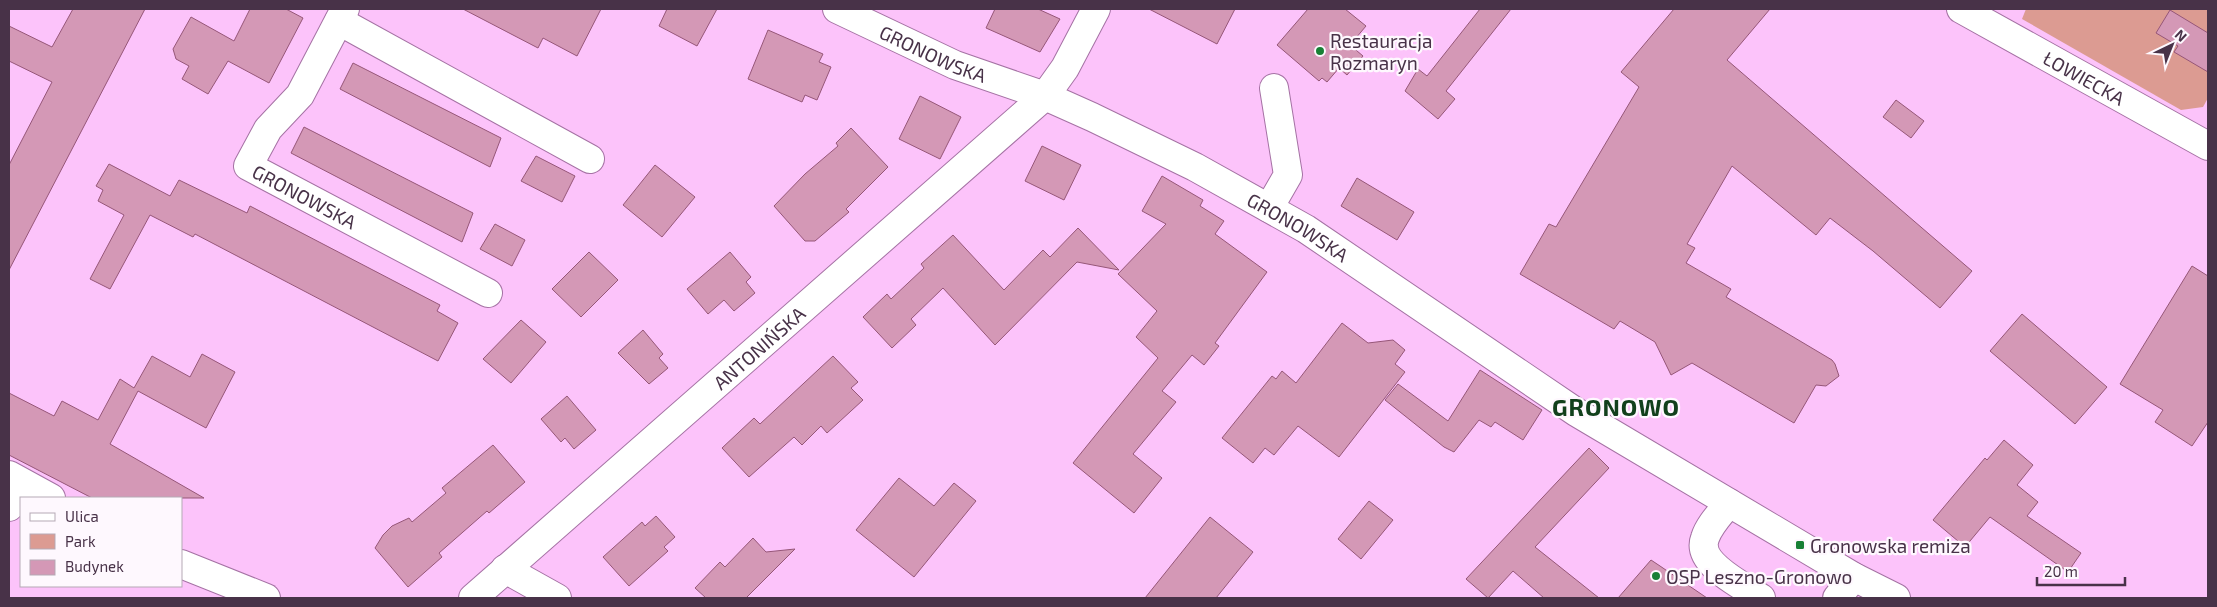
<svg xmlns="http://www.w3.org/2000/svg" width="2217" height="607" font-family="'Exo 2',sans-serif">
  <style>
    .green { fill: #dc9b92 }
    .building { fill: #d498b6; stroke: #965678 }
    .lines { fill: none; stroke-linecap: round; stroke-linejoin: round }
    .minor-casing { stroke: #a572a4; stroke-width: 30 }
    .minor { stroke: #fff; stroke-width: 28 }
    .poi-dot { fill: #188035; stroke: #fef8fe; stroke-width: 2 }
    .labels { text-anchor: middle; dominant-baseline: central; stroke-width: 4.5; stroke-linejoin: round; paint-order: stroke }
    .poi-label { font-size: 19px; fill: #483248; stroke: #fef8fe; text-anchor: start }
    .street-label { font-size: 19px; fill: #483248; stroke: #fef8fe }
    .district-label { font-size: 24px; font-weight: bold; letter-spacing: 1px; fill: #12401c; stroke: #fef8fe }
  </style>
  <rect width="100%" height="100%" fill="#fcc3fa"/>
  <!-- green -->
  <path class="green" d="M2026 9H2208V98L2203 107 2181 110 2022 19Z"/>
  <!-- building -->
  <g class="building">
    <path d="M73 9H145L9 270V165L52 82 9 61V26L52 47Z"/>
    <path d="M250 9H286L303 18 269 83 228 61 208 94 182 79 189 66 176 59 173 49 191 17 234 41Z"/>
    <path d="M463 9H601L577 56 543 38 538 48Z"/>
    <path d="M667 9H717L697 46 659 26Z"/>
    <path d="M995 9H1038L1060 19 1040 52 986 28Z"/>
    <path d="M1149 9H1235L1217 44Z"/>
    <path d="M1308 9H1345L1366 26 1350 45 1363 56 1347 75 1339 68 1327 82 1322 78 1319 81 1277 45Z"/>
    <path d="M1480 9H1511L1446 91 1455 99 1438 119 1405 91 1418 69 1427 76Z"/>
    <path d="M1674 9H1770L1727 60 1972 271 1940 308 1873 251 1830 218 1816 235 1732 166 1687 244 1695 248 1686 263 1731 289 1726 297 1832 360 1835 364 1839 376 1826 386 1816 385 1794 423 1692 363 1671 375 1655 342 1620 321 1614 329 1520 274 1549 224 1556 227 1639 87 1621 72Z"/>
    <path d="M2170 10 2208 33V72L2174 52 2178 46 2156 33Z"/>
    <path d="M768 30 823 54 819 62 831 67 817 100 805 95 802 102 748 79Z"/>
    <path d="M353 63 501 138 490 167 340 89Z"/>
    <path d="M920 96 961 117 940 159 899 139Z"/>
    <path d="M1896 100 1924 121 1911 138 1883 117Z"/>
    <path d="M304 127 473 213 462 242 291 153Z"/>
    <path d="M851 128 888 167 846 209 849 212 815 241H805L774 206 805 174 838 146 836 143Z"/>
    <path d="M1042 146 1081 165 1064 200 1025 181Z"/>
    <path d="M536 156 575 176 562 202 521 181Z"/>
    <path d="M109 164 170 196 179 180 247 213 250 206 440 305 437 311 458 323 438 361 195 234 193 237 150 215 110 289 90 279 124 215 98 201 103 190 96 186Z"/>
    <path d="M655 165 695 197 662 237 623 205Z"/>
    <path d="M1162 176 1203 200 1200 206 1224 221 1215 234 1267 272 1215 343 1219 346 1204 365 1192 355 1162 391 1176 402 1133 454 1162 478 1134 513 1073 463 1158 358 1136 337 1157 311 1118 274 1166 224 1142 211Z"/>
    <path d="M1357 178 1414 212 1397 240 1341 206Z"/>
    <path d="M495 224 525 240 512 266 480 249Z"/>
    <path d="M1078 228 1119 270 1077 262 995 345 943 288 911 319 916 325 892 348 863 317 887 294 891 299 924 268 921 264 953 235 1004 290 1043 250 1050 257Z"/>
    <path d="M589 252 618 280 581 317 552 289Z"/>
    <path d="M730 252 751 277 746 282 755 293 734 311 724 300 708 314 687 289Z"/>
    <path d="M2192 266 2208 276V422L2192 446 2155 422 2163 410 2120 384Z"/>
    <path d="M2022 314 2107 387 2075 424 1990 351Z"/>
    <path d="M521 320 546 342 511 383 483 359Z"/>
    <path d="M1342 323 1368 343 1393 340 1405 350 1395 364 1405 372 1339 457 1298 426 1274 455 1265 448 1253 463 1222 438 1272 376 1276 379 1282 371 1296 383Z"/>
    <path d="M643 330 663 354 659 358 668 368 649 384 618 353Z"/>
    <path d="M202 354 235 372 206 428 138 391 110 444 204 498H92L9 455V393L54 416 62 401 98 420 120 379 134 388 152 356 190 377Z"/>
    <path d="M833 356 858 382 851 388 863 400 827 433 821 426 802 445 794 437 749 477 722 448 754 418 760 424Z"/>
    <path d="M1480 370 1542 410 1523 440 1495 422 1491 427 1479 420 1454 452 1444 447 1385 400 1398 384 1448 421Z"/>
    <path d="M567 396 596 430 574 449 565 438 561 442 541 419Z"/>
    <path d="M2004 440 2033 465 2017 485 2038 502 2027 516 2081 553 2068 572 1990 517 1965 547 1933 520 1985 458 1987 460Z"/>
    <path d="M493 445 525 482 489 513 487 511 439 553 442 557 408 587 375 548 383 535 392 526 409 518 412 522 446 493 442 488Z"/>
    <path d="M1589 448 1609 468 1535 547 1599 598H1544L1513 571 1488 598 1466 579Z"/>
    <path d="M899 478 934 506 954 483 976 501 914 577 856 530Z"/>
    <path d="M1369 501 1393 520 1361 559 1338 539Z"/>
    <path d="M656 516 675 537 664 547 668 551 629 586 603 557 642 522 645 526Z"/>
    <path d="M1210 517 1253 552 1216 598H1145Z"/>
    <path d="M753 538 766 552 795 549 746 598H706L695 588 720 562 725 567Z"/>
    <path d="M1651 560 1660 566 1707 598H1618Z"/>
  </g>
  <g class="lines">
    <!-- minor casing -->
    <g class="minor-casing">
      <g id="minor">
        <path id="s1" d="M345 9 300 95 268 129 248 166 488 293"/>
        <path id="s2" d="M837 9 955 65 1045 96 1092 117 1195 167 1306 229 1576 412 1854 577 1896 598"/>
        <path id="s3" d="M1961 9 2208 146"/>
        <path d="M339 21 590 159"/>
        <path d="M1269 208 1288 175 1274 88"/>
        <path d="M9 475 51 498"/>
        <path d="M1729 503C1721 513 1709 525 1705 538 1695 564 1744 586 1761 598"/>
        <path d="M9 507 29 487"/>
        <path d="M181 564 266 598"/>
        <path d="M505 569 557 598"/>
        <path id="s4" d="M473 598 1045 96 1065 68 1096 9"/>
        <path d="M1837 598 1854 577"/>
      </g>
    </g>
    <!-- minor -->
    <use href="#minor" class="minor"/>
  </g>
  <!-- markers -->
  <g class="poi-dot">
    <circle cx="1320" cy="51" r="5"/>
    <rect x="1795" y="540" width="10" height="10" rx="2.5"/>
    <circle cx="1656" cy="576" r="5"/>
  </g>
  <g class="labels">
    <!-- poi labels -->
    <g class="poi-label">
      <text x="1330" y="40">Restauracja<tspan x="1330" dy="22">Rozmaryn</tspan></text>
      <text x="1810" y="545">Gronowska remiza</text>
      <text x="1666" y="576">OSP Leszno-Gronowo</text>
    </g>
    <!-- street labels -->
    <g class="street-label">
      <text stroke="none"><textPath href="#s2" startOffset="106">GRONOWSKA</textPath></text>
      <text stroke="none"><textPath href="#s3" startOffset="141">ŁOWIECKA</textPath></text>
      <text stroke="none"><textPath href="#s1" startOffset="250">GRONOWSKA</textPath></text>
      <text stroke="none"><textPath href="#s2" startOffset="511">GRONOWSKA</textPath></text>
      <text stroke="none"><textPath href="#s4" startOffset="380">ANTONIŃSKA</textPath></text>
    </g>
    <!-- district labels -->
    <g class="district-label">
      <text x="1616" y="406">GRONOWO</text>
    </g>
  </g>
  <!-- border -->
  <rect width="2217" height="607" fill="none" stroke="#483248" stroke-width="20"/>
  <!-- legend -->
  <rect x="20" y="497" width="162" height="90" fill="#fef8fe" stroke="#b5a9b5"/>
  <rect x="30" y="513" width="25" height="8" fill="#ffffff" stroke="#b5a9b5"/>
  <text x="65" y="522" font-size="15" fill="#483248">Ulica</text>
  <rect x="30" y="534" width="25" height="15" fill="#dc9b92" stroke="#b5a9b5"/>
  <text x="65" y="547" font-size="15" fill="#483248">Park</text>
  <rect x="30" y="560" width="25" height="15" fill="#d498b6" stroke="#b5a9b5"/>
  <text x="65" y="572" font-size="15" fill="#483248">Budynek</text>
  <!-- north arrow -->
  <g transform="translate(2172 45) rotate(43)" stroke="#fef8fe" stroke-width="4" paint-order="stroke">
  <path d="M0-4L9 19L0 12L-9 19Z" fill="#483248"/>
  <text y="-8" font-size="14" font-weight="bold" text-anchor="middle" fill="#483248">N</text>
  </g>
  <!-- scale -->
  <path d="M2037 577v8h88v-8" fill="none" stroke="#483248" stroke-width="2.5"/>
  <text x="2044" y="577" font-size="15" fill="#483248" stroke="#fef8fe" stroke-width="4" paint-order="stroke">20 m</text>
</svg>
